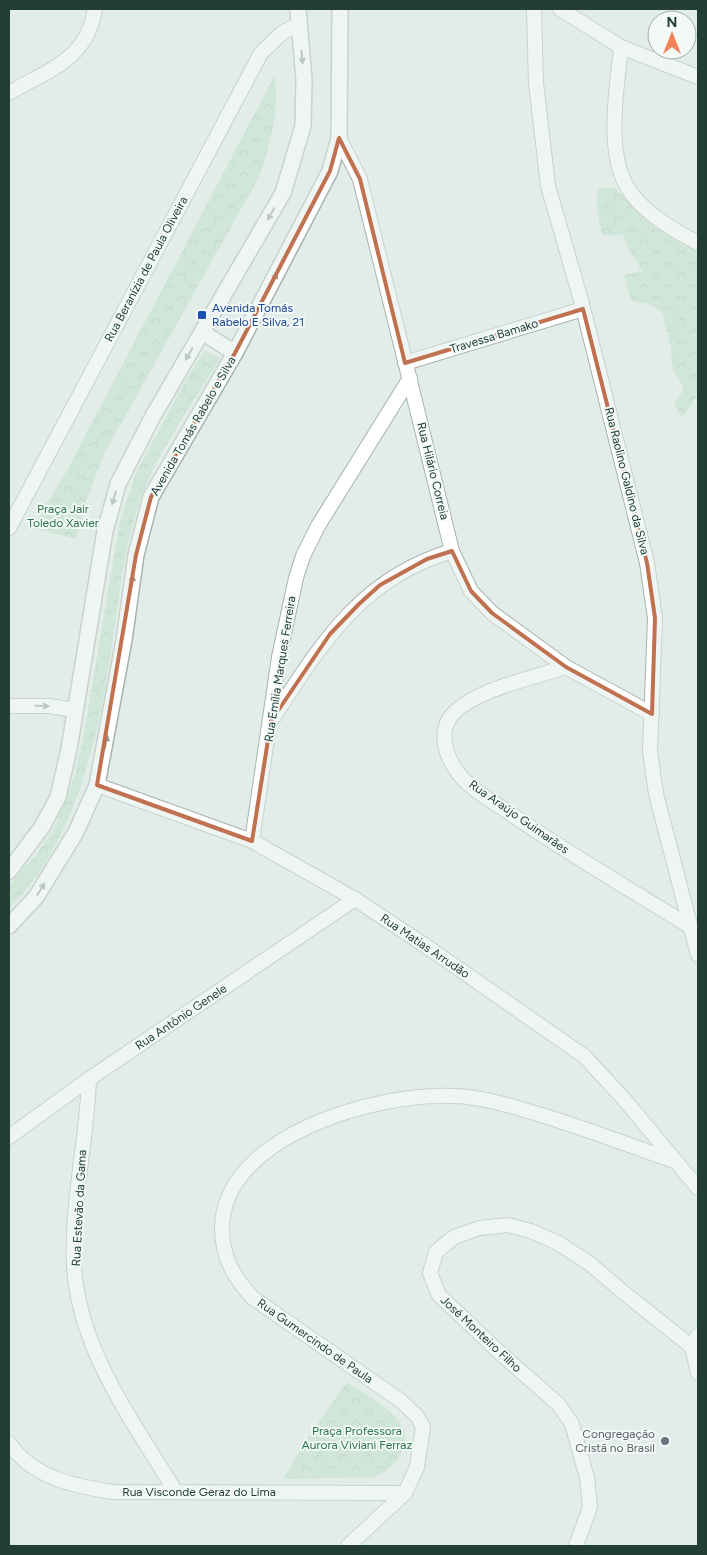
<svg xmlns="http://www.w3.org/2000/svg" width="707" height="1555" font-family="Figtree,sans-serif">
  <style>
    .park { fill: url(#park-crowns) }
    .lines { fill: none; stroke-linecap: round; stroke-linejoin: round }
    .minor-casing { stroke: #a5b4af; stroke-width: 16 }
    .tertiary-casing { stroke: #a5b4af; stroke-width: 18 }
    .minor { stroke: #fff; stroke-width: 14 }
    .tertiary { stroke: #fff; stroke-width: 15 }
    .oneway { fill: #909e9b }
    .marked { fill: none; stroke: #c07150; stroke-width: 4; stroke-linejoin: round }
    .transit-dot { fill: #1a4fb4; stroke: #f2f9f6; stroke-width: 2 }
    .worship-dot { fill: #6b7280; stroke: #f2f9f6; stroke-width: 2 }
    .labels { text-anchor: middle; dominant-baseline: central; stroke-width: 4; stroke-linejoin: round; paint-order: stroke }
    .street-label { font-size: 12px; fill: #223e37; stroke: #f2f9f6 }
    .transit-label { font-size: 12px; fill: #164399; stroke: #f2f9f6; text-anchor: start }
    .park-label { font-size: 12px; fill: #2b7549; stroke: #f2f9f6 }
    .worship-label { font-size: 12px; fill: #5b616d; stroke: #f2f9f6; text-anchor: end }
  </style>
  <defs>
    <pattern id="park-crowns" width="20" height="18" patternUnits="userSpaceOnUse" patternTransform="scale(1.25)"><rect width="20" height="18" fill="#badec5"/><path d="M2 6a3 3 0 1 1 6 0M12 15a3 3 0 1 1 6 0" fill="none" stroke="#a0c0aa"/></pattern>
  </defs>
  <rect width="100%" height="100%" fill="#e2ece8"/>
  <!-- park -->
  <g class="park">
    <path d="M275 75C279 109 271 145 259 177L105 452 85 504 76 539 32 528 65 474Z"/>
    <path d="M598 187 616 189 655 228 698 251V395L682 417 674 405 684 389 673 369 671 349 662 312 649 304 631 301 624 275 643 271 631 254 623 235H602L597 209Z"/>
    <path d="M205 351 220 358C192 406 155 454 138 507 123 552 119 599 112 645 102 711 90 774 61 834 47 863 32 886 9 908V885L36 855 54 829 73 781 83 739 120 521 136 473 186 380Z"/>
    <path d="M347 1382C370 1398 424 1423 399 1457 393 1465 385 1473 375 1477L283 1479 307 1439Z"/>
  </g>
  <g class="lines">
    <!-- minor casing -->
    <g class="minor-casing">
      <g id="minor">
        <path d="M534 9 536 83 548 186 581 300 647 563 655 618 650 751 656 794 698 955"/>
        <path d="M560 9 621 47 698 77"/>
        <path d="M621 47C617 89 604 157 631 193 647 215 675 231 698 243"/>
        <path d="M9 93C48 70 87 60 95 9"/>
        <path d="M339 138 360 179 452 551 471 591 492 613 566 667 652 714"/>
        <path d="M405 363 583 309"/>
        <path d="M9 528 261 53 282 33 299 24"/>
        <path d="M566 667C536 677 463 692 448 721 439 739 448 760 459 774 472 791 494 802 511 814 569 854 631 890 691 927"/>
        <path d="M9 706H50L74 710"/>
        <path d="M273 718C322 643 361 578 452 551"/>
        <path d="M97 785 252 841 355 899 423 944 584 1056 623 1098 698 1188"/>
        <path d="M252 841 279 657 296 578 303 556 318 526 410 378"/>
        <path d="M89 1079C87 1141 71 1203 74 1265 78 1349 134 1423 176 1492"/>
        <path d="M9 1137 89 1079 355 899"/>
        <path d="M698 1335 692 1347 698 1373"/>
        <path d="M9 1443C33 1478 74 1486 113 1492L405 1493"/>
        <path d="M348 1546 405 1493 417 1467 423 1427 417 1416 401 1401 253 1298C234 1278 222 1257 222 1228 223 1135 379 1092 454 1096 483 1097 511 1106 538 1114 584 1128 629 1145 674 1161"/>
        <path d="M576 1546 590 1507 587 1478 572 1424 558 1404 500 1353 439 1295 430 1273 436 1252 454 1237 480 1228 508 1225 531 1231 558 1243 589 1263 623 1292 692 1347"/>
      </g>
    </g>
    <!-- tertiary casing -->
    <g class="tertiary-casing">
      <g id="tertiary">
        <path d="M202 332 235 353"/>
        <path d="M9 871 42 827 58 797 69 749 105 531 118 484 153 416 283 193 303 126 304 79 298 9"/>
        <path d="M9 926 36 897 76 832 97 785 124 640 136 555 151 497 235 353 330 171 339 138 340 9"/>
      </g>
    </g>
    <!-- minor -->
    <use href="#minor" class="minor"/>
    <!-- tertiary -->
    <use href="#tertiary" class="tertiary"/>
  </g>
  <!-- one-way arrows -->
  <defs><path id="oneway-solid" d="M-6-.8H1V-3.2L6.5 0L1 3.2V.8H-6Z" transform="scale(1.25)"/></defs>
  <g class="oneway">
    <use href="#oneway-solid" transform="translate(302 57) rotate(85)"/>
    <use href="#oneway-solid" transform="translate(271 214) rotate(119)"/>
    <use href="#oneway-solid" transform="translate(274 279) rotate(-63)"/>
    <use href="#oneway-solid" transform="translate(189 354) rotate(120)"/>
    <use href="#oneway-solid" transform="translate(114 498) rotate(106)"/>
    <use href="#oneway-solid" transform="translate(132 582) rotate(-82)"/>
    <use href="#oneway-solid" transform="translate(42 706) rotate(1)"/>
    <use href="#oneway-solid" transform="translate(106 742) rotate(-79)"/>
    <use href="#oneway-solid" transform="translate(41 889) rotate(-58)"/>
  </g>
  <!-- marked area -->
  <path d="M0 0H707V1555H0ZM339 138 360 179 405 363 583 309 647 563 655 618 652 714 566 667 492 613 471 591 452 551 427 559 380 585 359 604 330 634 271 721 252 841 97 785 136 555 151 497 235 353 330 171Z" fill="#e2ece8" fill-opacity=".55" fill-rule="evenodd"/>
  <path class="marked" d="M339 138 360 179 405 363 583 309 647 563 655 618 652 714 566 667 492 613 471 591 452 551 427 559 380 585 359 604 330 634 271 721 252 841 97 785 136 555 151 497 235 353 330 171Z"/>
  <!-- markers -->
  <rect class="transit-dot" x="197" y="310" width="10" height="10" rx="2.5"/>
  <circle class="worship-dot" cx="665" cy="1441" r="5"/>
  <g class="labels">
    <!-- street labels -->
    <g class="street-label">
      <text transform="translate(146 269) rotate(-62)">Rua Beranízia de Paula Oliveira</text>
      <text transform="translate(494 336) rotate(-17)">Travessa Bamako</text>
      <text transform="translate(193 426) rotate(-60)">Avenida Tomás Rabelo e Silva</text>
      <text transform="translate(433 471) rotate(76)">Rua Hilário Correia</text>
      <text transform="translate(627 481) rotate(76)">Rua Raolino Galdino da Silva</text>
      <text transform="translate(280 669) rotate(-81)">Rua Emília Marques Ferreira</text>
      <text transform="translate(519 817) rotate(35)">Rua Araújo Guimarães</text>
      <text transform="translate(425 946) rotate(34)">Rua Matias Arrudão</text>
      <text transform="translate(181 1017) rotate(-34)">Rua Antônio Genele</text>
      <text transform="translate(79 1208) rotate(-87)">Rua Estevão da Gama</text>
      <text transform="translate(481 1334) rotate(43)">José Monteiro Filho</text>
      <text transform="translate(315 1341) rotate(35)">Rua Gumercindo de Paula</text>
      <text x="199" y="1492">Rua Visconde Geraz do Lima</text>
    </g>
    <!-- transit labels -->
    <g class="transit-label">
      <text x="212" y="308">Avenida Tomás<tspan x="212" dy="14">Rabelo E Silva, 21</tspan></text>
    </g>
    <!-- park labels -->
    <g class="park-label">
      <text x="63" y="509">Praça Jair<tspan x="63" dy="14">Toledo Xavier</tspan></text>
      <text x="357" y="1431">Praça Professora<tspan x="357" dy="14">Aurora Viviani Ferraz</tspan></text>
    </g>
    <!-- worship labels -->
    <g class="worship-label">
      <text x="655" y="1434">Congregação<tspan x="655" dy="14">Cristã no Brasil</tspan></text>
    </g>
  </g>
  <!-- border -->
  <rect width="707" height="1555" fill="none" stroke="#223e37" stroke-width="20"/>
  <!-- north arrow -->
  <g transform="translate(672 35)"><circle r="24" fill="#f2f9f6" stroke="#9faeaa"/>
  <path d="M0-4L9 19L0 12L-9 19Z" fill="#f48258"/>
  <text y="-8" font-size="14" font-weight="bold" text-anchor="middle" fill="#223e37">N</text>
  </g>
</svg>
